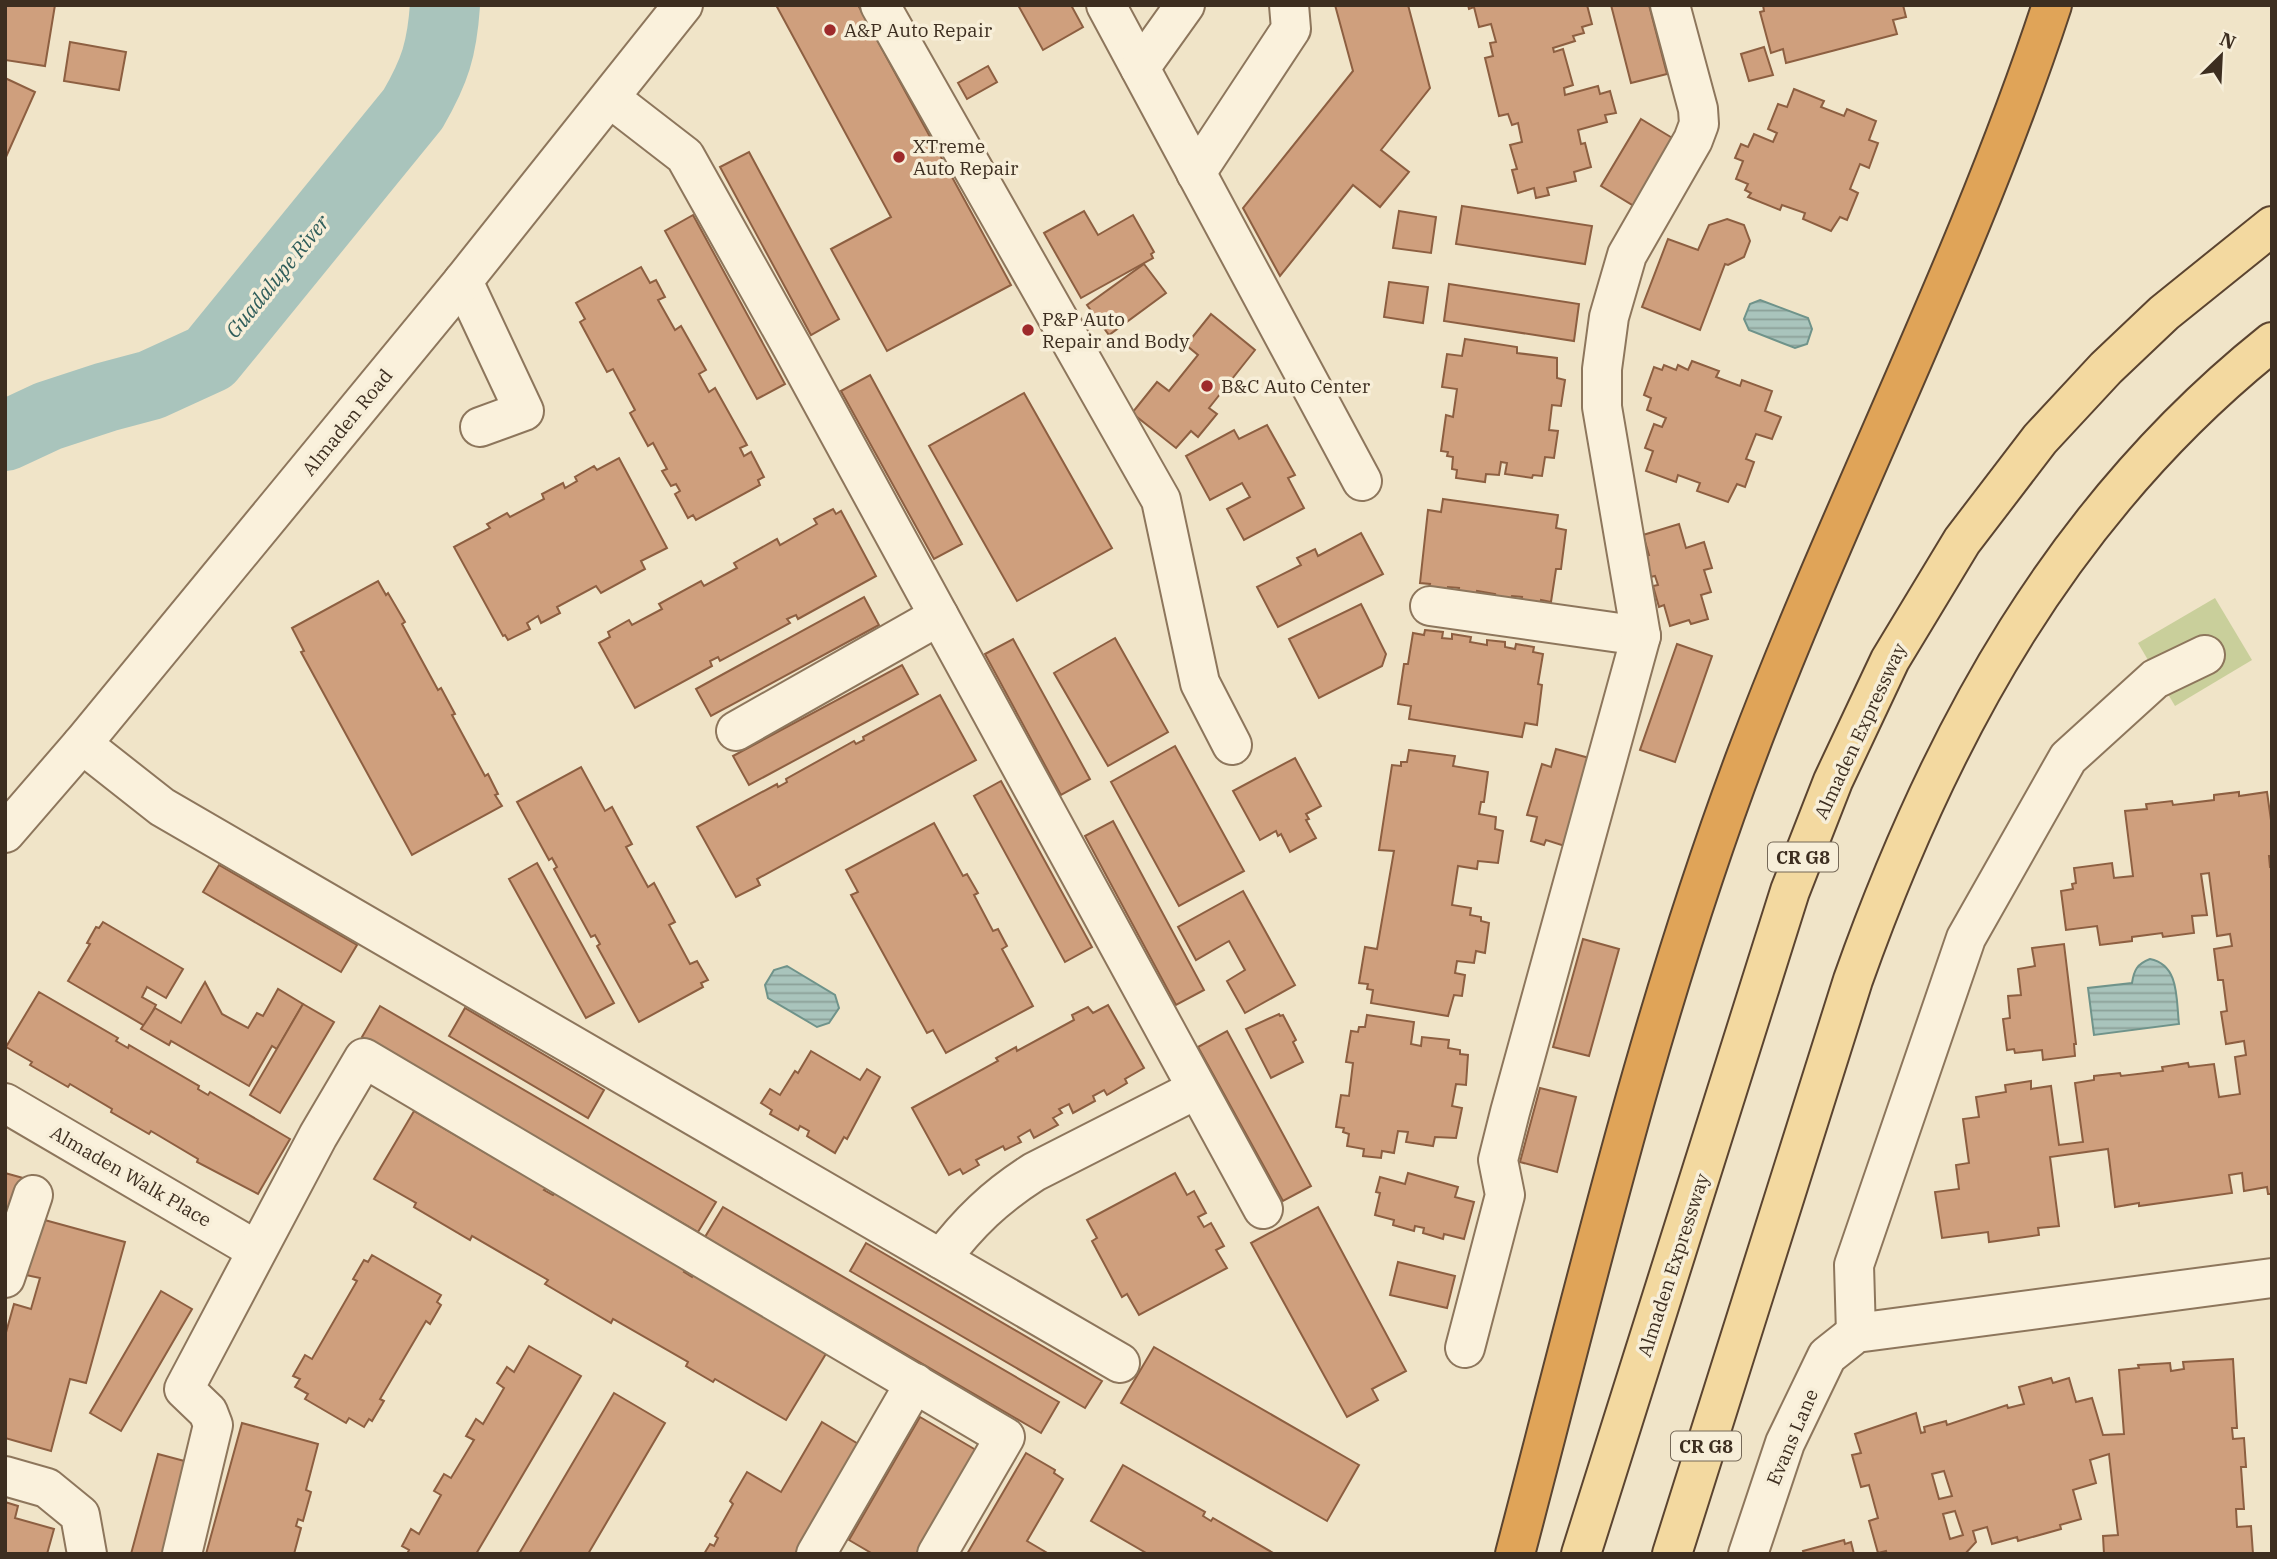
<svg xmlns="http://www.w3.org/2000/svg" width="2277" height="1559" font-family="'IBM Plex Serif',serif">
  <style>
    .pitch { fill: #c9cf9b }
    .water { fill: url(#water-rules); stroke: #6f938a; stroke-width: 2 }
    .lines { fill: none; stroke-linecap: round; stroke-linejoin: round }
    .river { stroke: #a9c4bc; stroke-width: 70 }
    .building { fill: #cf9f7d; stroke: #8d5f41; stroke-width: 2; fill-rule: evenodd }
    .minor-casing { stroke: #8d765c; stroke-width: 42 }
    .major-casing { stroke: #5b4430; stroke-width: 42 }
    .highway-casing { stroke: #5b4430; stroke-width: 42 }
    .minor { stroke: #faf1dc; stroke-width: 38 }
    .major { stroke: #f3d9a0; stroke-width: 38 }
    .highway { stroke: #e0a458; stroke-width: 38 }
    .poi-dot { fill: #9e2a2b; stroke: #f7eed8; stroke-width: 2.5 }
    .labels { text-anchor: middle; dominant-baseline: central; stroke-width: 7; stroke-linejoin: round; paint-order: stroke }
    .shield { fill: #f7eed8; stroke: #756857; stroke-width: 2 }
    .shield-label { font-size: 18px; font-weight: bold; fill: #3d2e20 }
    .poi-label { font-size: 19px; fill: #3d2e20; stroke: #f7eed8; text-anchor: start }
    .street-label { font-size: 19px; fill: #3d2e20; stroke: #f7eed8 }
    .water-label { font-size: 21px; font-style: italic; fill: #2f5d5a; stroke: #f7eed8 }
  </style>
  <defs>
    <pattern id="water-rules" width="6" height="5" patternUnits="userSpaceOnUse" patternTransform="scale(1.75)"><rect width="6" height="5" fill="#a9c4bc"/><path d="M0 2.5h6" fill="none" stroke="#8ba098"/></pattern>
  </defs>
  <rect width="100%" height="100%" fill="#f0e4c8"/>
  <!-- pitch -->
  <path class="pitch" d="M2215 598 2252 660 2175 706 2138 643Z"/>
  <!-- water -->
  <g class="water">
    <path d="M1760 300 1808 318 1812 329 1807 344 1795 348 1749 330 1744 319 1750 304Z"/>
    <path d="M2150 959C2180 965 2176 1000 2179 1024L2094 1035 2088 988 2132 983C2134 970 2137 964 2150 959Z"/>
    <path d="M787 966 835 995 839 1008 829 1023 817 1027 768 998 765 985 774 970Z"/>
  </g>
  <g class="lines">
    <!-- river -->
    <path class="river" d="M5 436 48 416 106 397 151 385 210 358 413 109C435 71 442 49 445 5"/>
  </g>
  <!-- building -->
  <g class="building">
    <path d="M5 5H55L45 66 5 60Z"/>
    <path d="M776 5H858L1011 285 887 351 831 249 891 217Z"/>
    <path d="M1018 5H1071L1083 27 1043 50Z"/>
    <path d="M1335 5H1408L1430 88 1381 150 1409 172 1380 207 1353 185 1280 276 1243 208 1353 71Z"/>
    <path d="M1468 5H1587L1592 24 1582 27 1584 33 1573 36 1575 41 1553 48 1554 52 1563 49 1573 85 1564 88 1565 95 1598 86 1600 94 1610 91 1616 113 1605 115 1607 122 1578 130 1581 144 1585 143 1591 167 1574 172 1576 181 1547 188 1549 195 1536 198 1534 188 1518 193 1512 170 1517 169 1510 145 1522 142 1518 123 1512 125 1508 114 1499 116 1485 58 1493 56 1490 43 1496 42 1491 24 1479 27 1474 7 1469 9Z"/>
    <path d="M1611 5H1649L1667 74 1631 83Z"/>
    <path d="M1763 5H1903L1906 17 1893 20 1897 34 1786 63 1783 49 1771 53 1760 12 1764 11Z"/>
    <path d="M70 42 126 52 119 90 64 81Z"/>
    <path d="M1764 47 1773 75 1749 81 1741 54Z"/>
    <path d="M988 66 997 82 967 99 958 83Z"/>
    <path d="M5 78 35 92 6 157H5Z"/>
    <path d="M1794 89 1824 101 1821 107 1844 116 1847 109 1876 121 1869 140 1878 143 1869 168 1860 164 1850 189 1858 193 1847 220 1840 217 1831 231 1803 219 1805 213 1782 205 1780 210 1748 197 1751 193 1745 190 1748 184 1736 179 1743 161 1735 158 1741 144 1748 147 1754 134 1773 142 1777 133 1768 129 1778 104 1787 107Z"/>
    <path d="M1641 119 1674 139 1634 206 1601 186Z"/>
    <path d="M749 152 839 319 811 335 720 167Z"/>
    <path d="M1462 206 1592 226 1585 264 1456 244Z"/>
    <path d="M1084 211 1098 235 1133 215 1154 252 1151 254 1153 258 1081 298 1044 233Z"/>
    <path d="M1399 211 1436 217 1431 253 1393 248Z"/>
    <path d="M693 215 785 384 757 399 665 231Z"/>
    <path d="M1727 219 1744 225 1750 241 1744 257 1728 265 1725 264 1700 330 1642 307 1668 239 1698 250 1709 225Z"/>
    <path d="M1144 264 1166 293 1109 335 1087 305Z"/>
    <path d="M641 267 650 283 656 280 665 297 658 300 675 330 681 326 706 370 699 374 709 392 715 388 747 445 740 448 744 456 751 452 764 477 758 480 760 485 696 520 693 515 688 518 675 494 680 491 676 484 671 486 662 471 667 469 653 443 648 446 630 413 635 410 613 369 607 372 580 322 585 319 576 303Z"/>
    <path d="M1389 282 1428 287 1423 323 1384 317Z"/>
    <path d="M1449 284 1579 304 1574 341 1444 321Z"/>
    <path d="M1211 314 1255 350 1209 408 1217 414 1198 437 1191 431 1176 448 1132 413 1157 382 1169 391 1198 355 1186 345Z"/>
    <path d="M1465 339 1517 347V353L1557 358V378L1565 380 1561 406 1552 405 1549 430 1558 431 1554 458 1545 457 1542 476 1533 475 1532 478 1505 474 1507 463 1501 462 1499 475 1486 474 1485 482 1456 478 1457 470 1452 469 1453 457 1447 456 1448 452 1441 451 1446 415 1453 417 1457 389 1442 387 1447 354 1462 356Z"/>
    <path d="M1692 361 1719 371 1716 377 1740 386 1742 380 1772 391 1765 411 1781 417 1772 439 1756 434 1746 459 1754 462 1745 487 1737 484 1728 502 1697 491 1700 483 1678 475 1676 482 1646 471 1653 451 1645 448 1654 424 1662 427 1666 418 1647 410 1651 398 1644 395 1654 367 1662 370 1664 365 1676 370 1678 365 1688 370Z"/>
    <path d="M870 375 962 544 934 559 841 391Z"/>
    <path d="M1024 393 1112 548 1017 601 929 446Z"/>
    <path d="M1267 425 1295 475 1288 478 1304 508 1244 540 1227 509 1250 497 1242 483 1210 500 1186 456 1234 430 1239 439Z"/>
    <path d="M619 458 667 548 641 561 645 569 601 593 596 586 557 607 560 613 541 623 538 616 527 623 530 629 508 640 505 635 503 636 454 547 490 528 487 524 507 513 510 517 544 499 542 494 563 483 565 488 577 481 575 477 594 466 597 470Z"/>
    <path d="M1443 499 1558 515 1556 528 1566 530 1561 569H1556L1551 602 1541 600 1540 605 1521 602 1522 597 1512 596 1511 600 1494 598 1495 594 1477 591 1476 595 1458 593 1459 588 1448 587V591L1429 588 1430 584 1420 583 1428 510 1441 512Z"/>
    <path d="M833 509 836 514 841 511 876 576 798 619 796 615 787 619 790 623 720 661 718 657 710 661 712 666 635 708 599 643 610 637 608 632 629 620 632 625 662 609 659 604 701 581 704 586 737 568 734 563 777 539 780 545 817 524 814 519Z"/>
    <path d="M1679 524 1686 548 1704 542 1712 568 1704 570 1711 592 1701 595 1708 619 1691 624 1689 620 1670 626 1664 605 1659 607 1653 586 1658 585 1655 576 1650 577 1643 557 1649 555 1643 535Z"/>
    <path d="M1361 533 1383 574 1278 627 1257 587 1301 565 1297 558 1315 549 1318 556Z"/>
    <path d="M378 581 386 595 388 593 405 622 402 624 438 690 441 688 455 714 452 715 485 776 488 774 498 794 495 795 502 806 412 855 301 652 304 651 292 628Z"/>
    <path d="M864 597 879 625 711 716 696 689Z"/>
    <path d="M1361 604 1386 654 1382 666 1319 698 1289 639Z"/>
    <path d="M1425 630 1443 632 1442 638 1452 639V634L1471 637 1470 642 1487 645V640L1505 642V647L1515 649 1516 644 1534 647 1533 652 1543 654 1538 684 1542 685 1537 725 1525 723 1522 737 1409 719 1411 706 1398 704 1404 664H1408L1413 633 1424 635Z"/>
    <path d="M1115 638 1168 732 1108 766 1054 673Z"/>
    <path d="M1013 639 1090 779 1061 795 985 654Z"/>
    <path d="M1677 644 1712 656 1675 762 1640 750Z"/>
    <path d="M902 665 918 694 749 785 733 756Z"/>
    <path d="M940 695 976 760 757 879 760 885 736 897 697 827 777 784 778 787 787 782 786 779 854 741 856 744 864 740 863 737Z"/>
    <path d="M1175 746 1244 871 1179 906 1111 782Z"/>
    <path d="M1556 749 1593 759 1568 847 1546 840 1544 845 1531 841 1537 817 1527 815 1542 764 1551 767Z"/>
    <path d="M1409 750 1455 756 1453 766 1488 772 1484 802H1481L1479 814 1496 817 1495 829 1503 831 1498 863 1478 861 1477 869 1458 866 1452 905 1471 908 1470 915 1481 917V921L1489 923 1485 953 1476 951 1474 963 1457 961 1455 973 1465 975 1462 996 1454 995 1448 1016 1371 1003 1373 990 1367 989 1368 984 1359 983 1365 947 1377 949 1394 851 1379 850 1392 765 1401 766V762H1407Z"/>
    <path d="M1295 758 1321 806 1306 814 1309 819 1306 820 1316 838 1290 852 1281 834 1278 836 1276 831 1260 840 1233 791Z"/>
    <path d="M581 767 605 811 612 807 632 844 626 847 648 887 654 883 675 922 669 925 690 964 697 961 708 980 701 983 703 987 639 1022 597 946 600 944 595 935 591 937 554 869 557 867 552 858 549 860 517 802Z"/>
    <path d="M1001 781 1092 947 1065 962 974 796Z"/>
    <path d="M2239 792V796L2267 792 2272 827V856H2269L2270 867H2272V1194H2268L2267 1187 2244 1191 2242 1173 2229 1175 2232 1193 2139 1206V1203L2115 1207 2108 1149 2050 1157 2059 1226 2038 1228 2039 1235 1989 1242 1988 1232 1942 1238 1935 1192 1959 1189 1956 1165 1969 1163 1963 1119 1979 1117 1976 1097 2006 1092 2005 1085 2031 1081V1089L2051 1086 2059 1145 2083 1142 2075 1083 2094 1080V1076L2120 1073 2121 1076 2163 1071 2162 1067 2188 1063 2189 1067 2214 1064 2219 1097 2240 1094 2235 1057 2246 1055 2244 1041 2226 1044 2221 1012 2227 1011 2223 980H2218L2214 949 2232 946 2230 934 2217 936 2209 873 2201 874 2207 915 2192 916 2194 933 2163 937 2162 933 2132 937V941L2100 945 2097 926 2066 930 2061 891 2073 889 2072 884 2076 883 2074 868 2112 863 2114 878 2133 876 2125 811 2147 809 2146 804 2172 801 2173 805 2214 800V795Z"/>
    <path d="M1113 821 1204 990 1176 1005 1085 836Z"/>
    <path d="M934 823 963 876 967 874 978 893 974 895 993 931 998 929 1007 946 1002 949 1033 1006 946 1053 933 1030 927 1033 851 895 858 892 846 870Z"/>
    <path d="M537 863 614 1003 586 1018 509 879Z"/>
    <path d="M219 865 357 945 341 972 203 892Z"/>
    <path d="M1243 891 1295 985 1245 1013 1227 981 1245 970 1229 941 1196 960 1178 927Z"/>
    <path d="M103 922 183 969 166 998 147 987 142 997 156 1005 145 1026 68 981 90 944 87 943 96 927 99 928Z"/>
    <path d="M1583 939 1619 949 1589 1056 1553 1047Z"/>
    <path d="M2064 944 2076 1044H2074L2075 1056 2043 1060 2042 1050 2015 1053 2014 1049 2007 1050 2003 1019 2010 1018 2008 996 2021 995 2018 969 2035 966 2032 948Z"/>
    <path d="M205 982 222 1014 248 1028 257 1013 263 1016 278 989 303 1004 277 1049 272 1046 249 1086 171 1041 169 1045 141 1029 155 1008 181 1023Z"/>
    <path d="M39 992 118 1038 116 1041 128 1048 129 1045 199 1086 198 1089 208 1095 210 1092 290 1139 258 1194 197 1162 198 1159 151 1131 149 1134 111 1112 112 1109 70 1084 68 1087 30 1065 32 1062 6 1047Z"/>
    <path d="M303 1004 334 1022 280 1113 250 1095Z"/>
    <path d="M1108 1005 1144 1068 1125 1079 1127 1083 1107 1095 1104 1090 1093 1096 1095 1101 1073 1113 1069 1104 1059 1109 1062 1113 1053 1118 1058 1125 1034 1138 1030 1130 1018 1137 1021 1142 1005 1150 1003 1146 976 1160 979 1165 963 1174 960 1169 949 1175 912 1108 998 1061 996 1058 1016 1047 1017 1051 1074 1020 1072 1015 1088 1007 1093 1013Z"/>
    <path d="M380 1006 716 1202 698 1232 362 1037Z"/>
    <path d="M465 1008 604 1090 588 1118 449 1036Z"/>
    <path d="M1279 1014 1280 1016 1283 1015 1296 1040 1293 1042 1303 1062 1271 1078 1246 1029Z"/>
    <path d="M1367 1015 1414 1022 1411 1044 1421 1046 1422 1037 1449 1040 1448 1048 1460 1050V1054L1468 1055 1466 1085 1456 1084 1452 1106 1462 1108 1456 1138 1435 1137 1433 1146 1406 1142 1408 1132 1398 1131 1394 1153 1382 1151 1381 1158 1363 1156 1364 1149 1347 1146 1349 1134 1343 1132 1344 1128 1336 1127 1341 1095 1349 1096 1353 1063 1346 1062 1351 1031 1358 1032 1359 1027H1365Z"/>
    <path d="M1227 1031 1311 1186 1283 1201 1198 1047Z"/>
    <path d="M811 1051 860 1080 867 1069 880 1077 847 1139 844 1137 835 1153 807 1136 809 1131 800 1126 798 1130 770 1114 772 1110 761 1103 770 1089 780 1095 795 1071 798 1073Z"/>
    <path d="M1540 1088 1576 1097 1557 1172 1520 1162Z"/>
    <path d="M414 1111 546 1188 544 1190 553 1195 555 1193 686 1269 684 1272 692 1277 694 1274 827 1352 786 1420 715 1379 713 1382 686 1366 688 1362 613 1319 611 1323 545 1284 548 1280 472 1236 470 1240 414 1207 416 1203 374 1179Z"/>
    <path d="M5 1173 23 1178 5 1241Z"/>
    <path d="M1175 1173 1187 1195 1194 1191 1206 1213 1198 1217 1204 1227 1211 1223 1224 1246 1216 1250 1227 1268 1139 1315 1127 1294 1122 1297 1092 1241 1097 1238 1087 1220Z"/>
    <path d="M1408 1173 1458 1187 1455 1197 1474 1202 1464 1239 1444 1234 1443 1239 1423 1233 1424 1228 1415 1226 1414 1231 1393 1225 1394 1220 1375 1215 1380 1193 1376 1192 1380 1177 1405 1184Z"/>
    <path d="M723 1207 1059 1402 1041 1433 705 1237Z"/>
    <path d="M1318 1207 1406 1371 1372 1389 1378 1400 1347 1417 1251 1243Z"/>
    <path d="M41 1219 125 1242 86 1383 70 1379 51 1451 5 1438V1336L14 1304 31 1309 40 1278 26 1275Z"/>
    <path d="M866 1243 1102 1381 1085 1408 850 1271Z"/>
    <path d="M372 1255 441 1295 437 1302 441 1305 430 1324 426 1321 380 1399 384 1401 372 1421 369 1419 364 1427 349 1418 346 1423 305 1399 308 1394 295 1387 300 1379 293 1376 305 1355 312 1359 357 1281 353 1279 364 1260 368 1262Z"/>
    <path d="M1398 1262 1455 1276 1447 1308 1390 1295Z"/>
    <path d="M161 1291 192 1309 121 1431 90 1413Z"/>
    <path d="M529 1346 581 1376 476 1554H407L409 1550 402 1546 411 1529 419 1534 441 1495 434 1491 444 1474 451 1478 474 1440 466 1436 476 1419 483 1424 504 1388 497 1383 507 1367 514 1372Z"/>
    <path d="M1154 1347 1359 1465 1327 1521 1121 1403Z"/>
    <path d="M2233 1359 2237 1428H2232L2233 1439 2244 1438 2246 1467H2241L2244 1509H2236L2237 1527 2251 1526 2253 1554H2104L2103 1536 2118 1535 2109 1454 2090 1460 2096 1483 2073 1490 2081 1519 2060 1525 2061 1529 2018 1541 2017 1537 1992 1544 1987 1527 1973 1531 1976 1542 1965 1554H1887L1886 1551 1878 1553 1869 1521 1878 1518 1869 1485 1861 1487 1852 1455 1861 1453 1855 1434 1916 1413 1921 1433 1925 1432 1924 1427 1946 1421 1947 1425 2007 1405 2008 1408 2024 1404 2019 1387 2051 1378 2053 1383 2069 1378 2076 1402 2092 1398 2103 1435 2124 1434 2119 1370 2139 1368 2138 1365 2170 1363 2171 1371 2184 1369 2183 1362ZM1944 1471 1952 1496 1939 1499 1932 1474ZM1955 1511 1963 1535 1950 1539 1943 1514Z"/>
    <path d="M614 1393 665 1423 588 1554H519Z"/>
    <path d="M920 1417 981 1453 922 1554H873L849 1540Z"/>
    <path d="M822 1422 860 1445 795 1554H704L710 1544 714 1546 718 1538 715 1536 733 1504 730 1501 747 1472 781 1492Z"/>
    <path d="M242 1423 318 1444 306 1490 311 1492 303 1521 298 1519 296 1526 301 1528 294 1554H206Z"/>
    <path d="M1026 1453 1055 1470 1054 1473 1063 1479 1027 1541 1049 1554H967Z"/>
    <path d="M158 1454 192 1463 167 1554H131Z"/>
    <path d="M1123 1465 1205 1512 1203 1516 1211 1521 1213 1518 1275 1554H1148L1091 1521Z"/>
    <path d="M5 1502 18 1506 15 1518 54 1529 47 1554H5Z"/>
    <path d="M1844 1540 1845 1544 1851 1542 1854 1554H1804L1803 1551Z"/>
  </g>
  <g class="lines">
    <!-- minor casing -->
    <g class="minor-casing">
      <g id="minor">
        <path d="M880 5 1161 500 1200 683 1232 745"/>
        <path d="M1106 5 1362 481"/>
        <path d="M1140 68 1185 5"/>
        <path d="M610 98 685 156 792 347 1263 1209"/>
        <path d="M1196 173 1291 29 1289 5"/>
        <path d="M463 281 524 411 480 427"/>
        <path d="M1430 606 1641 636"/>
        <path d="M736 731 939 616"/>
        <path d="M82 744 162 807 1120 1363"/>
        <path d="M5 833 82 744 463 281 683 5"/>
        <path d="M5 1103 256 1250"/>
        <path d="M941 1259C969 1222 995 1197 1034 1172L1197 1089"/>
        <path d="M5 1278 33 1195"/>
        <path d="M1856 1333 1854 1265 1966 938 2068 758 2155 679 2205 655"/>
        <path d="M1465 1348 1505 1195 1498 1160 1510 1112 1641 636 1602 407V369L1609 317 1627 255 1693 140 1699 124 1698 109 1670 5"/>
        <path d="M5 1476 47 1488 80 1515 87 1554"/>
        <path d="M182 1554 213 1425 208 1412 184 1389 318 1136 364 1058 1005 1437 937 1554"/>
        <path d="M816 1554 915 1383"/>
        <path d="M1748 1554 1785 1443 1827 1356 1856 1333 2272 1278"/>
      </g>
    </g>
    <!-- major casing -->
    <g class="major-casing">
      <g id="major">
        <path d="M1581 1554 1790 891 1833 781 1890 660 1962 541 2040 439 2106 368 2164 313 2272 226"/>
        <path d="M1672 1554 1853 980C1941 732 2063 509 2272 342"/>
      </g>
    </g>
    <!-- highway casing -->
    <g class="highway-casing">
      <path id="highway" d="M1515 1554C1586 1285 1649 1014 1747 754 1842 502 1968 261 2052 5"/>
    </g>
    <!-- minor -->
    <use href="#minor" class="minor"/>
    <!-- major -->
    <use href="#major" class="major"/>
    <!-- highway -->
    <use href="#highway" class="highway"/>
  </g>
  <!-- markers -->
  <g class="poi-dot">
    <circle cx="830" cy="30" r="7"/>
    <circle cx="899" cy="157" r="7"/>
    <circle cx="1028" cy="330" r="7"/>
    <circle cx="1207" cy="386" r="7"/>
  </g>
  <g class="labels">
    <!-- shield labels -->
    <g class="shield">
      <rect x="1768" y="842.5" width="70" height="29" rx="5"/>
      <rect x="1671" y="1431.5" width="70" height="29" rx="5"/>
    </g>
    <g class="shield-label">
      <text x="1803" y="857">CR G8</text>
      <text x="1706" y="1446">CR G8</text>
    </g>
    <!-- poi labels -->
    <g class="poi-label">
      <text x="844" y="30">A&amp;P Auto Repair</text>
      <text x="913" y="146">XTreme<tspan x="913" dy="22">Auto Repair</tspan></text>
      <text x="1042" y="319">P&amp;P Auto<tspan x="1042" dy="22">Repair and Body</tspan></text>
      <text x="1221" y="386">B&amp;C Auto Center</text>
    </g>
    <!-- street labels -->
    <g class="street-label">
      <text transform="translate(347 422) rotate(-51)">Almaden Road</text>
      <text transform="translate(1860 731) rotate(-65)">Almaden Expressway</text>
      <text transform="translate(131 1176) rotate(30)">Almaden Walk Place</text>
      <text transform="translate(1673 1265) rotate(-72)">Almaden Expressway</text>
      <text transform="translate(1792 1437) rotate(-67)">Evans Lane</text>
    </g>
    <!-- water labels -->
    <g class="water-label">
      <text transform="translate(277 276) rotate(-51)">Guadalupe River</text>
    </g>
  </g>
  <!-- border -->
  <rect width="2277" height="1559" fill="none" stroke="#3d2e20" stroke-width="14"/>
  <!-- north arrow -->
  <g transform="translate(2221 56) rotate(24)" stroke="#f7eed8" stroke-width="5" paint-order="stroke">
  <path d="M0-5L12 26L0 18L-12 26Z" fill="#3d2e20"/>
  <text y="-10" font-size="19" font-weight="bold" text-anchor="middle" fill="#3d2e20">N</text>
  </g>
</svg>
